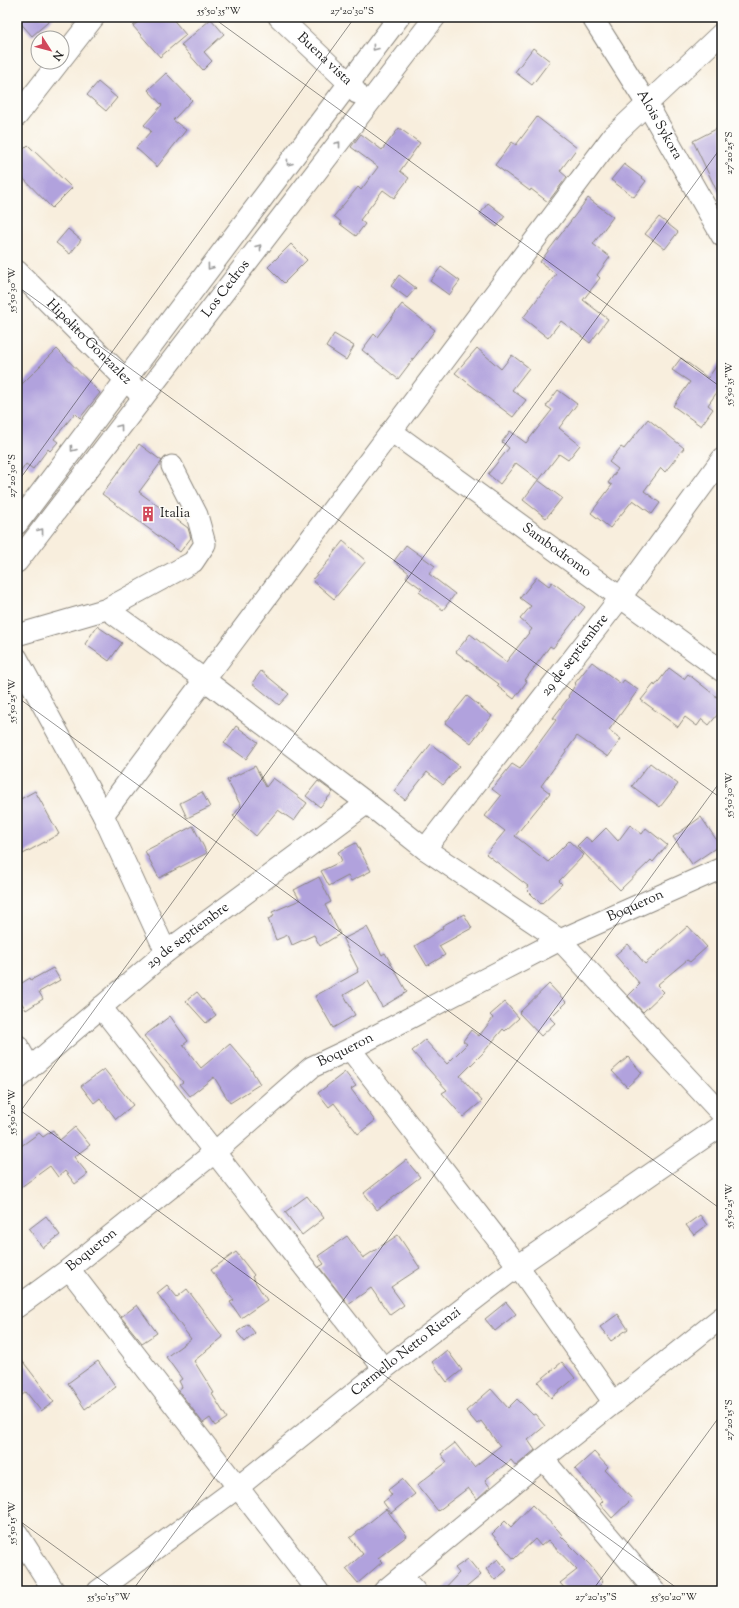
<svg xmlns="http://www.w3.org/2000/svg" width="739" height="1608" font-family="'Sorts Mill Goudy',serif">
  <style>
    .building { fill: #b1a2dd }
    .lines { fill: none; stroke-linecap: round; stroke-linejoin: round }
    .minor-casing { stroke: #8a857c; stroke-width: 23 }
    .minor { stroke: #fff; stroke-width: 21 }
    .oneway { stroke: #999 }
    .ticks { fill: none; stroke: #1c1c1c; stroke-width: 1; stroke-opacity: 0.45 }
    .labels { text-anchor: middle; dominant-baseline: central; stroke-width: 3; stroke-linejoin: round; paint-order: stroke }
    .street-label { font-size: 14px; fill: #1c1c1c; stroke: #fdfcf7 }
    .poi-label { font-size: 14px; fill: #1c1c1c; stroke: #fdfcf7; text-anchor: start }
    .neatline { fill: none; stroke: #1c1c1c; stroke-width: 1.5 }
    .ticks-label { font-size: 10px; text-anchor: middle; fill: #1c1c1c }
  </style>
  <rect width="100%" height="100%" fill="#fdfcf7"/>
  <filter id="ink" filterUnits="userSpaceOnUse"><feTurbulence type="fractalNoise" baseFrequency=".025" numOctaves="2"/><feDisplacementMap in="SourceGraphic" scale="8" xChannelSelector="R" yChannelSelector="G"/><feConvolveMatrix kernelMatrix="1 2 1 2 8 2 1 2 1" color-interpolation-filters="sRGB"/></filter>
  <filter id="wash" filterUnits="userSpaceOnUse"><feTurbulence type="fractalNoise" baseFrequency=".012" numOctaves="4" result="noise"/><feDisplacementMap in="SourceGraphic" scale="16" xChannelSelector="R" yChannelSelector="G"/><feGaussianBlur stdDeviation="0.9" result="paint"/><feColorMatrix in="noise" values="0 0 0 0 0 0 0 0 0 0 0 0 0 0 0 0 0 1.4 0 .05"/><feComposite in="paint" operator="in"/></filter>
  <g filter="url(#wash)">
    <rect width="100%" height="100%" fill="#f8eedd"/>
    <g id="blocks">
      <!-- building -->
      <g class="building">
        <path d="M17 17H54L32 36 17 19Z"/>
        <path d="M144 17H171L186 35 160 57 133 26Z"/>
        <path d="M211 19 224 34 204 52 212 61 203 70 181 45Z"/>
        <path d="M533 48 550 61 532 85 515 72Z"/>
        <path d="M166 73 192 100 173 120 186 130 157 167 136 148 151 131 144 125 162 105 148 90Z"/>
        <path d="M98 82 117 98 106 111 87 95Z"/>
        <path d="M537 117 577 148 560 171 567 177 548 202 531 189 530 191 495 165 512 142 516 145Z"/>
        <path d="M722 126V202L693 141Z"/>
        <path d="M399 128 420 143 400 171 409 178 394 198 383 190 360 220 365 224 356 236 340 224 341 222 334 216 358 187 361 190 378 167 351 147 361 134 382 150Z"/>
        <path d="M28 145 72 188 52 208 17 172V156Z"/>
        <path d="M624 164 646 181 634 197 611 180Z"/>
        <path d="M588 198 613 217 593 244 610 257 597 275 600 278 583 300 608 319 590 343 561 321 548 338 523 318 556 274 540 262Z"/>
        <path d="M488 203 505 216 497 227 480 214Z"/>
        <path d="M659 217 678 232 665 249 645 234Z"/>
        <path d="M68 229 81 240 70 254 56 243Z"/>
        <path d="M291 244 307 260 284 283 268 267Z"/>
        <path d="M441 267 460 281 449 295 430 281Z"/>
        <path d="M399 275 416 288 407 298 391 286Z"/>
        <path d="M402 304 435 330 398 379 362 350 374 334 377 337Z"/>
        <path d="M334 334 354 346 346 360 326 347Z"/>
        <path d="M477 348 501 369 512 355 529 368 512 390 526 400 513 417 455 373Z"/>
        <path d="M57 349 100 393 80 418 75 413 54 439 58 442 50 451 48 449 33 469 26 464 17 477V432L23 423 17 417V389Z"/>
        <path d="M681 358 708 378 722 358V385L708 405 713 409 701 426 673 406 690 382 672 370Z"/>
        <path d="M558 390 577 404 559 428 580 445 568 460 559 454 539 480 516 463 500 484 488 474 509 448 502 442 510 431 526 443 552 410 546 406Z"/>
        <path d="M648 419 684 448 665 472 661 468 644 491 660 503 652 514 633 500 610 528 591 513 612 485 608 483 618 469 609 462 621 447 624 449Z"/>
        <path d="M139 444 162 461 139 492 188 528 191 538 180 552 102 494Z"/>
        <path d="M538 480 562 498 546 518 523 500Z"/>
        <path d="M343 541 366 561 334 599 312 580 332 557 331 556Z"/>
        <path d="M406 545 435 566 429 574 455 594 443 610 419 592 422 589 406 577 409 573 394 561Z"/>
        <path d="M537 577 549 586 552 582 585 607 553 648 550 646 525 680 527 681 514 699 497 686 499 684 456 652 470 634 506 662 532 629 520 619 531 606 520 598Z"/>
        <path d="M97 626 122 643 109 661 85 644Z"/>
        <path d="M592 662 621 684 624 680 638 690 609 730 621 739 608 757 577 736 541 786 550 793 515 836 548 862 569 841 584 855 559 881 562 884 541 904 526 889 528 886 486 854 505 831 485 816 501 796 492 789 512 764 520 769 556 720 553 718 569 697 568 696 576 684 575 683Z"/>
        <path d="M669 668 684 679 688 674 722 701V709L709 725 702 719 697 726 685 717 678 727 641 700 654 684 655 686Z"/>
        <path d="M261 671 289 694 279 705 252 683Z"/>
        <path d="M467 696 492 716 471 743 445 723Z"/>
        <path d="M236 726 258 742 246 759 224 743Z"/>
        <path d="M431 744 459 766 443 785 427 772 405 800 394 791Z"/>
        <path d="M650 763 678 784 660 807 632 786Z"/>
        <path d="M255 766 266 787 273 778 307 803 294 821 278 810 256 836 233 816 241 806 227 780Z"/>
        <path d="M318 781 333 792 320 807 306 796Z"/>
        <path d="M35 791 59 834 23 854 17 843V801Z"/>
        <path d="M202 792 210 807 187 818 180 803Z"/>
        <path d="M701 817 720 845 692 864 673 837Z"/>
        <path d="M630 825 642 834 646 828 667 845 653 862 651 860 620 890 577 846 586 837 592 842 606 828 618 841Z"/>
        <path d="M193 826 207 853 159 878 145 851Z"/>
        <path d="M356 843 371 871 351 881 348 876 329 886 321 871 342 861 338 852Z"/>
        <path d="M319 877 331 902 325 905 340 934 320 946 314 935 292 945 288 935 276 940 268 919 274 916 272 912 300 900 294 890Z"/>
        <path d="M464 914 472 928 439 946 445 955 427 966 415 946 443 928 442 926Z"/>
        <path d="M688 926 707 947 690 962 687 960 657 985 664 992 643 1012 628 996 640 984 615 955 628 944 645 964Z"/>
        <path d="M367 927 382 955 385 953 407 992 382 1007 368 981 344 995 355 1015 333 1028 315 996 358 972 357 970 358 969 343 939Z"/>
        <path d="M53 968 60 980 39 992 43 999 26 1010 17 995V986L30 978 31 980Z"/>
        <path d="M549 984 566 1002 550 1018 555 1023 541 1036 519 1013Z"/>
        <path d="M197 992 216 1015 206 1023 186 1001Z"/>
        <path d="M505 1002 519 1018 505 1031 503 1029 483 1053 460 1076 482 1101 463 1117 442 1093 447 1090 412 1051 425 1040 447 1064 467 1044 463 1041 471 1030 479 1036 493 1018 490 1015Z"/>
        <path d="M170 1016 188 1041 183 1045 201 1068 230 1044 249 1066 260 1084 230 1103 214 1077 190 1096 180 1084 183 1082 144 1036Z"/>
        <path d="M628 1057 642 1073 627 1087 612 1071Z"/>
        <path d="M104 1069 133 1105 116 1119 100 1098 94 1103 81 1086Z"/>
        <path d="M345 1072 356 1086 351 1089 375 1121 358 1134 334 1103 329 1107 318 1093Z"/>
        <path d="M75 1127 90 1145 74 1157 88 1174 75 1184 65 1171 58 1177 50 1166 17 1190V1149L39 1133 43 1137 53 1130 60 1140Z"/>
        <path d="M406 1160 420 1177 377 1210 364 1193Z"/>
        <path d="M307 1196 324 1218 302 1235 285 1212Z"/>
        <path d="M700 1215 707 1225 694 1235 686 1225Z"/>
        <path d="M46 1216 60 1235 43 1248 29 1229Z"/>
        <path d="M398 1235 420 1268 391 1287 404 1305 390 1315 371 1288 348 1304 319 1267 324 1264 318 1256 347 1236 363 1258Z"/>
        <path d="M236 1252 254 1275 252 1277 267 1300 241 1318 230 1302 234 1300 211 1270Z"/>
        <path d="M167 1285 177 1297 187 1289 223 1337 194 1361 214 1393 212 1394 227 1418 215 1426 210 1418 203 1423 178 1390 182 1387 179 1381 182 1379 166 1357 191 1339 157 1293Z"/>
        <path d="M506 1302 516 1314 495 1331 485 1319Z"/>
        <path d="M137 1305 157 1333 142 1343 121 1317Z"/>
        <path d="M618 1314 628 1329 611 1341 600 1327Z"/>
        <path d="M248 1324 255 1333 245 1342 237 1332Z"/>
        <path d="M447 1350 462 1370 447 1382 432 1362Z"/>
        <path d="M17 1354 54 1402 41 1411 26 1392 17 1399Z"/>
        <path d="M98 1361 116 1387 85 1409 68 1383Z"/>
        <path d="M562 1362 575 1378 551 1398 538 1382Z"/>
        <path d="M491 1389 508 1408 517 1399 533 1415 535 1414 545 1426 528 1440 535 1450 516 1466 511 1460 485 1480 490 1487 477 1499 468 1488 438 1511 417 1485 447 1462 441 1454 455 1443 474 1467 500 1446 481 1421 477 1424 466 1411Z"/>
        <path d="M594 1452 608 1467 605 1470 632 1499 612 1518 600 1504 603 1501 575 1469Z"/>
        <path d="M402 1479 415 1494 391 1513 383 1502 392 1495 388 1490Z"/>
        <path d="M532 1505 558 1530 562 1535 561 1536 590 1565 603 1582 594 1591H567L560 1583 577 1570 548 1540 541 1546 535 1539 514 1559 492 1534 505 1521 511 1527Z"/>
        <path d="M386 1509 407 1536 378 1558 382 1562 358 1583 346 1569 363 1554 350 1538Z"/>
        <path d="M468 1559 481 1575 462 1591H442L459 1573 455 1568Z"/>
        <path d="M498 1559 507 1570 495 1580 486 1569Z"/>
      </g>
    </g>
  </g>
  <g filter="url(#ink)">
    <use href="#blocks" fill-opacity="0" stroke="#8a857c" stroke-width="1"/>
    <g class="lines">
      <!-- minor casing -->
      <g class="minor-casing">
        <g id="minor">
          <path id="s1" d="M279 17 349 83 357 93"/>
          <path id="s2" d="M592 17 647 104 722 236"/>
          <path d="M62 58 94 17"/>
          <path d="M17 116 59 62"/>
          <path id="s3" d="M17 271 136 390"/>
          <path id="s4" d="M391 431 722 671"/>
          <path d="M17 524 399 17"/>
          <path id="s5" d="M17 562 435 17"/>
          <path d="M107 609 193 562 205 544 197 515 172 466"/>
          <path d="M17 635 107 609 205 680 367 803 425 849 560 940 722 1114"/>
          <path d="M17 658 103 815 166 952"/>
          <path d="M103 815 613 136 722 33"/>
          <path id="s6" d="M425 849 620 598 722 459"/>
          <path d="M101 1007 384 1369"/>
          <path d="M17 1045 30 1068"/>
          <path d="M350 1049 518 1266 614 1403"/>
          <path id="s7" d="M17 1079 166 952 367 803"/>
          <path d="M69 1269 318 1591"/>
          <path id="s8" d="M17 1307 69 1269 215 1152 312 1067 350 1049 560 940 722 868"/>
          <path d="M543 1459 655 1591"/>
          <path d="M17 1533 54 1591"/>
          <path d="M402 1577 415 1591"/>
          <path id="s9" d="M98 1591 237 1488 384 1369 518 1266 722 1125"/>
          <path d="M384 1591 543 1459 722 1317"/>
        </g>
      </g>
      <!-- minor -->
      <use href="#minor" class="minor"/>
    </g>
    <!-- one-way arrows -->
    <defs><path id="oneway-chevron" d="M-2-3.5L2.5 0L-2 3.5" fill="none" stroke-width="1.6" stroke-linecap="round" stroke-linejoin="round"/></defs>
    <g class="oneway">
      <use href="#oneway-chevron" transform="translate(375 48) rotate(127)"/>
      <use href="#oneway-chevron" transform="translate(338 144) rotate(-52)"/>
      <use href="#oneway-chevron" transform="translate(289 163) rotate(127)"/>
      <use href="#oneway-chevron" transform="translate(259 247) rotate(-52)"/>
      <use href="#oneway-chevron" transform="translate(210 267) rotate(127)"/>
      <use href="#oneway-chevron" transform="translate(120 427) rotate(-53)"/>
      <use href="#oneway-chevron" transform="translate(73 449) rotate(127)"/>
      <use href="#oneway-chevron" transform="translate(41 531) rotate(-53)"/>
    </g>
  </g>
  <!-- ticks -->
  <path class="ticks" d="M212 17 722 388M17 286 722 799M17 483 355 17M17 697 722 1210M17 1108 681 1591M17 1116 722 146M17 1519 116 1591M132 1591 722 779M592 1591 722 1413"/>
  <!-- icons -->
  <defs>
    <g id="building-bare" transform="scale(1.2)"><path d="M-4-6H4V6H1V3H-1V6H-4ZM-2.5-4.3h1.7v1.8h-1.7ZM.8-4.3h1.7v1.8H.8ZM-2.5-1h1.7V.8h-1.7ZM.8-1h1.7V.8H.8Z" fill="#d1495b" stroke="#fdfcf7" stroke-width="2.5" paint-order="stroke"/></g>
  </defs>
  <g fill-rule="evenodd">
    <use href="#building-bare" x="148" y="514"/>
  </g>
  <g class="labels">
    <!-- street labels -->
    <g class="street-label">
      <text stroke="none"><textPath href="#s1" startOffset="62">Buena vista</textPath></text>
      <text stroke="none"><textPath href="#s2" startOffset="127">Alois Sykora</textPath></text>
      <text stroke="none"><textPath href="#s5" startOffset="344">Los Cedros</textPath></text>
      <text stroke="none"><textPath href="#s3" startOffset="101">Hipolito Gonzazlez</textPath></text>
      <text stroke="none"><textPath href="#s4" startOffset="204">Sambodromo</textPath></text>
      <text stroke="none"><textPath href="#s6" startOffset="245">29 de septiembre</textPath></text>
      <text stroke="none"><textPath href="#s8" startOffset="742">Boqueron</textPath></text>
      <text stroke="none"><textPath href="#s7" startOffset="223">29 de septiembre</textPath></text>
      <text stroke="none"><textPath href="#s8" startOffset="418">Boqueron</textPath></text>
      <text stroke="none"><textPath href="#s8" startOffset="94">Boqueron</textPath></text>
      <text stroke="none"><textPath href="#s9" startOffset="390">Carmello Netto Rienzi</textPath></text>
    </g>
    <!-- poi labels -->
    <g class="poi-label">
      <text x="160" y="514">Italia</text>
    </g>
  </g>
  <!-- margin -->
  <rect width="739" height="1608" fill="none" stroke="#fdfcf7" stroke-width="44"/>
  <!-- north arrow -->
  <g transform="translate(50 50) rotate(126)"><circle r="19" fill="#fdfcf7" stroke="#a3a29f"/>
  <path d="M0-3L7 15L0 10L-7 15Z" fill="#d1495b"/>
  <text y="-6" font-size="11" font-weight="bold" text-anchor="middle" fill="#1c1c1c">N</text>
  </g>
  <rect x="22" y="22" width="695" height="1564" class="neatline"/>
  <g class="ticks-label">
    <text x="219" y="14">55°50'35"W</text>
    <text x="352" y="14">27°20'30"S</text>
    <text transform="translate(728 153) rotate(-90)" y="4">27°20'25"S</text>
    <text transform="translate(11 290) rotate(-90)" y="4">55°50'30"W</text>
    <text transform="translate(728 384) rotate(-90)" y="4">55°50'35"W</text>
    <text transform="translate(11 476) rotate(-90)" y="4">27°20'30"S</text>
    <text transform="translate(11 701) rotate(-90)" y="4">55°50'25"W</text>
    <text transform="translate(728 795) rotate(-90)" y="4">55°50'30"W</text>
    <text transform="translate(11 1112) rotate(-90)" y="4">55°50'20"W</text>
    <text transform="translate(728 1206) rotate(-90)" y="4">55°50'25"W</text>
    <text transform="translate(728 1420) rotate(-90)" y="4">27°20'15"S</text>
    <text transform="translate(11 1523) rotate(-90)" y="4">55°50'15"W</text>
    <text x="109" y="1600">55°50'15"W</text>
    <text x="596" y="1600">27°20'15"S</text>
    <text x="674" y="1600">55°50'20"W</text>
  </g>
</svg>
